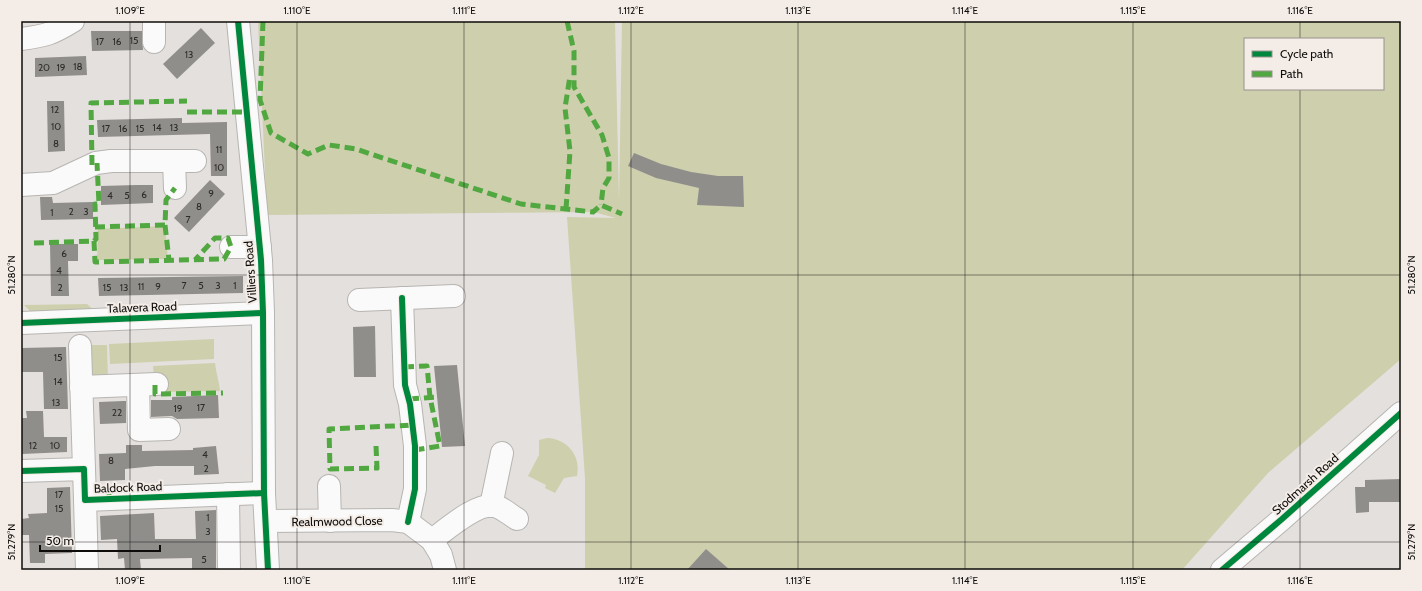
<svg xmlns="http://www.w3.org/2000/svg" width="1422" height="591" font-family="Cabin,sans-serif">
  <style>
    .green { fill: #cecfad; fill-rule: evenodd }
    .building { fill: #908e8b }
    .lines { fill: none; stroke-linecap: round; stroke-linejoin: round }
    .minor-casing { stroke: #b7b5b2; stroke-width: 24 }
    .minor { stroke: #fbfafa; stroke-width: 22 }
    .quiet { stroke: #51a841; stroke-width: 5; stroke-dasharray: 10 5; stroke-linecap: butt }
    .cycleway-casing { stroke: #f4ede7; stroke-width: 8 }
    .cycleway { stroke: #00873e; stroke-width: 6 }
    .ticks { fill: none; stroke: #0e0c0a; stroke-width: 1; stroke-opacity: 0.45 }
    .labels { text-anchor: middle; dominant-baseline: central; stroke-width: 4; stroke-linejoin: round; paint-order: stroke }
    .number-label { font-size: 10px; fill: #2e2c2a }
    .street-label { font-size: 12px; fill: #0e0c0a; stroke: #f4ede7 }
    .neatline { fill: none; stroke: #0e0c0a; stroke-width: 1.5 }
    .ticks-label { font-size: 10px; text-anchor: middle; fill: #0e0c0a }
  </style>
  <rect width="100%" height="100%" fill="#e4e0dd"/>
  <!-- green -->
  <g class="green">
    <path d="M258 21H615L619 202 622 21H1401V359L1268 473 1182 570H585V478L567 217 616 218 593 212 267 215ZM1245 39H1383V89H1245Z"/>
    <path d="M165 226 168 259 97 260 98 229Z"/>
    <path d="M87 304 97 313 35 316 24 305Z"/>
    <path d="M214 339V359L110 364 109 344Z"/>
    <path d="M88 345H107L108 382 99 381 90 374Z"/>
    <path d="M215 363C216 373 219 381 220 391L160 392 154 379 153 366Z"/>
    <path d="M547 438C568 439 581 456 577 476L564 478 555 493 545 488 546 485 528 476 539 455V440Z"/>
  </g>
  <!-- building -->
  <g class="building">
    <path d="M201 28 215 43 177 79 163 64Z"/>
    <path d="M91 31H142L143 50 92 51Z"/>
    <path d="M86 56 87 75 35 77V58Z"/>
    <path d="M47 101H64L65 151 48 152Z"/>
    <path d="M182 118V123L227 122V176H211L210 134 98 137 97 120Z"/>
    <path d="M634 153 661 164 691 172 718 176H743L744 207 697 205 699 188 656 178 628 166Z"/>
    <path d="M210 180 225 194 189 232 174 218Z"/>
    <path d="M136 185H153V203L101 205V186Z"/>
    <path d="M40 197H52L53 203 93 202V219L41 220Z"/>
    <path d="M50 244H78V261H68L69 296H51Z"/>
    <path d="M243 276V293L99 296 98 278Z"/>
    <path d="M375 326 376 377H354L353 327Z"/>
    <path d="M66 347 68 409H44L43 372H21V348Z"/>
    <path d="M457 365 465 446 442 447 434 366Z"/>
    <path d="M218 395 219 418 177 419 172 416 151 417V400H172V397Z"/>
    <path d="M123 401H126V423L100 424 99 402Z"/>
    <path d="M26 411H43L44 437H67V452L22 454 21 418H27Z"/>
    <path d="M126 445H142V451L193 450V448L216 446 219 474 194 475V466H155L125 469V480L100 481 99 454 126 453Z"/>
    <path d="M1401 479V502H1369V512L1356 513 1355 487H1365V480Z"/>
    <path d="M70 487 72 553 45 554V563H30L29 535H21V519L29 518 28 514 47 513V488Z"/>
    <path d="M216 510V570H192V558L140 559 141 570H125L124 558 118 559 117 539 101 540 100 516 154 513 155 539H196L195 511Z"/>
    <path d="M706 549 730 570H687Z"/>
  </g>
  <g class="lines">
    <!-- minor casing -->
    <g class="minor-casing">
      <g id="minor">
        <path d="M154 21V42"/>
        <path d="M238 21 261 260 263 313 264 493 268 570"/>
        <path d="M21 39C45 36 52 34 73 21"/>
        <path d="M174 161 175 188"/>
        <path d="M21 185 53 183 96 163 111 161H195"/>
        <path d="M231 247H260"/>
        <path d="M402 298 405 385 410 404 415 446V489L408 522"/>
        <path d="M359 300 454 296"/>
        <path d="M21 323 263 313"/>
        <path d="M80 346 84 469"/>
        <path d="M138 385 139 430 169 429"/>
        <path d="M81 387 157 384"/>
        <path d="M21 471 84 469 85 500 264 493"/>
        <path d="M329 486 330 521"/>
        <path d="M228 494 229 570"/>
        <path d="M85 500 87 570"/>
        <path d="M491 506 502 453"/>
        <path d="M266 521 392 520 408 522 432 540 441 555 445 570"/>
        <path d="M432 540C446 530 477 502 495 506 503 508 510 515 517 519"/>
        <path d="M1222 570 1282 519 1401 413"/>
      </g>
    </g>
    <!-- minor -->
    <use href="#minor" class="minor"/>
    <!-- quiet -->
    <g class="quiet">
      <path d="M263 21 260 100 271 133 308 154 329 145 356 149 521 204 593 212 601 205 622 214"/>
      <path d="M567 21 574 51V87L602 135 609 158V178L603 188 601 205"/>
      <path d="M187 112H242"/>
      <path d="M92 165 91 103 187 101"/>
      <path d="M566 209 570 151 565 108 570 76"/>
      <path d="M165 225 169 260"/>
      <path d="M95 227 165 225 166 200 175 188"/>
      <path d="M94 241 95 262 224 259 231 247 228 238H215L195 260"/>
      <path d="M34 243 94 241 96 239 95 204H99L97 163"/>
      <path d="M404 367 427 366 430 397 440 446 415 450"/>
      <path d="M155 385V394L223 393"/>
      <path d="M409 399 437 397"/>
      <path d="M376 446 377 468 330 469 329 429 414 425"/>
      <path d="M109 498V483"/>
    </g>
    <!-- cycleway casing -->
    <g class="cycleway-casing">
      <g id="cycleway">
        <path d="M238 21 261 260 263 313 264 493 268 570"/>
        <path d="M402 298 405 385 410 404 415 446V489L408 522"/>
        <path d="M21 323 263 313"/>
        <path d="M21 471 84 469 85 500 264 493"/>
        <path d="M1222 570 1282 519 1401 413"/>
      </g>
    </g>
    <!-- cycleway -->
    <use href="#cycleway" class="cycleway"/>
  </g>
  <!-- ticks -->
  <path class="ticks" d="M130 21V570M297 21V570M464 21V570M631 21V570M798 21V570M965 21V570M1133 21V570M1300 21V39M1300 89V570M21 275H1401M21 542H1401"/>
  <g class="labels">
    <!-- number labels -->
    <g class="number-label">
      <text x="134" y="40">15</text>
      <text x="100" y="41">17</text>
      <text x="117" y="41">16</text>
      <text x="189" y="54">13</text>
      <text x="78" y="66">18</text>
      <text x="44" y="67">20</text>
      <text x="61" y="67">19</text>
      <text x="55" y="109">12</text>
      <text x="56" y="126">10</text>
      <text x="157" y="127">14</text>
      <text x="174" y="127">13</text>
      <text x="106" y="128">17</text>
      <text x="123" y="128">16</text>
      <text x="140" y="128">15</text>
      <text x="56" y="143">8</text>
      <text x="219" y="149">11</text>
      <text x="219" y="167">10</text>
      <text x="211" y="193">9</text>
      <text x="144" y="194">6</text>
      <text x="110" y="195">4</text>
      <text x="127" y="195">5</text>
      <text x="199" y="206">8</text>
      <text x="71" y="211">2</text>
      <text x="86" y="211">3</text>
      <text x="52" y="212">1</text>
      <text x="188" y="219">7</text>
      <text x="64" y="253">6</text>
      <text x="59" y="270">4</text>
      <text x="184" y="285">7</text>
      <text x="201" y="285">5</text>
      <text x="218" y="285">3</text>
      <text x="235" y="285">1</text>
      <text x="141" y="286">11</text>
      <text x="158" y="286">9</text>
      <text x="60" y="287">2</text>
      <text x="107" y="287">15</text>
      <text x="124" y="287">13</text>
      <text x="58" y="357">15</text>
      <text x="58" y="381">14</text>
      <text x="56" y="402">13</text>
      <text x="201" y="407">17</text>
      <text x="178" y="408">19</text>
      <text x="117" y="412">22</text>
      <text x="33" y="445">12</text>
      <text x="55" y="445">10</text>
      <text x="205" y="454">4</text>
      <text x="111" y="460">8</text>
      <text x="206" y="468">2</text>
      <text x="59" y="494">17</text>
      <text x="59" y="508">15</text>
      <text x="208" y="517">1</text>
      <text x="208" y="531">3</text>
      <text x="204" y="559">5</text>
    </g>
    <!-- street labels -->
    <g class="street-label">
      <text transform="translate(250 272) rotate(-94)">Villiers Road</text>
      <text transform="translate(142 307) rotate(-2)">Talavera Road</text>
      <text transform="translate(1305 484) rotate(-42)">Stodmarsh Road</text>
      <text transform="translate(128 487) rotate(-2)">Baldock Road</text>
      <text transform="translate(337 521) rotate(-1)">Realmwood Close</text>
    </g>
  </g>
  <!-- border -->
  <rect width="1422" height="591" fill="none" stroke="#f4ede7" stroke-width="44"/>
  <!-- legend -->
  <rect x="1244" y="38" width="140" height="52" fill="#f4ede7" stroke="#98938f"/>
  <rect x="1252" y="51" width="20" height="6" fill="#00873e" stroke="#98938f"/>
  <text x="1280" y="58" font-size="12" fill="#0e0c0a">Cycle path</text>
  <rect x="1252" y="71" width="20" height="6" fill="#51a841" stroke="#98938f"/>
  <text x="1280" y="78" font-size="12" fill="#0e0c0a">Path</text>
  <!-- scale -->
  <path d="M40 545v6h120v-6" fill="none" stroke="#0e0c0a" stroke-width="2"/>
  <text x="46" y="545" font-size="12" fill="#0e0c0a" stroke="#f4ede7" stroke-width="3" paint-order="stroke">50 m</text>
  <rect x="22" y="22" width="1378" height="547" class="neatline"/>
  <g class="ticks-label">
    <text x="130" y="14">1.109°E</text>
    <text x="297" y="14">1.110°E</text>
    <text x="464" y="14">1.111°E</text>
    <text x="631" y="14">1.112°E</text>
    <text x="798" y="14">1.113°E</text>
    <text x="965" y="14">1.114°E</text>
    <text x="1133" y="14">1.115°E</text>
    <text x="1300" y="14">1.116°E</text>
    <text transform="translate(11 275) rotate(-90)" y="4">51.280°N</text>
    <text transform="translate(1411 275) rotate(-90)" y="4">51.280°N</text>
    <text transform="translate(11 542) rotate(-90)" y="4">51.279°N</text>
    <text transform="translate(1411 542) rotate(-90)" y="4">51.279°N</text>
    <text x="130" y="584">1.109°E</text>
    <text x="297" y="584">1.110°E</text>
    <text x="464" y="584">1.111°E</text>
    <text x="631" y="584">1.112°E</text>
    <text x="798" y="584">1.113°E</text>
    <text x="965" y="584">1.114°E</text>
    <text x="1133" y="584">1.115°E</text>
    <text x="1300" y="584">1.116°E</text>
  </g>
</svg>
